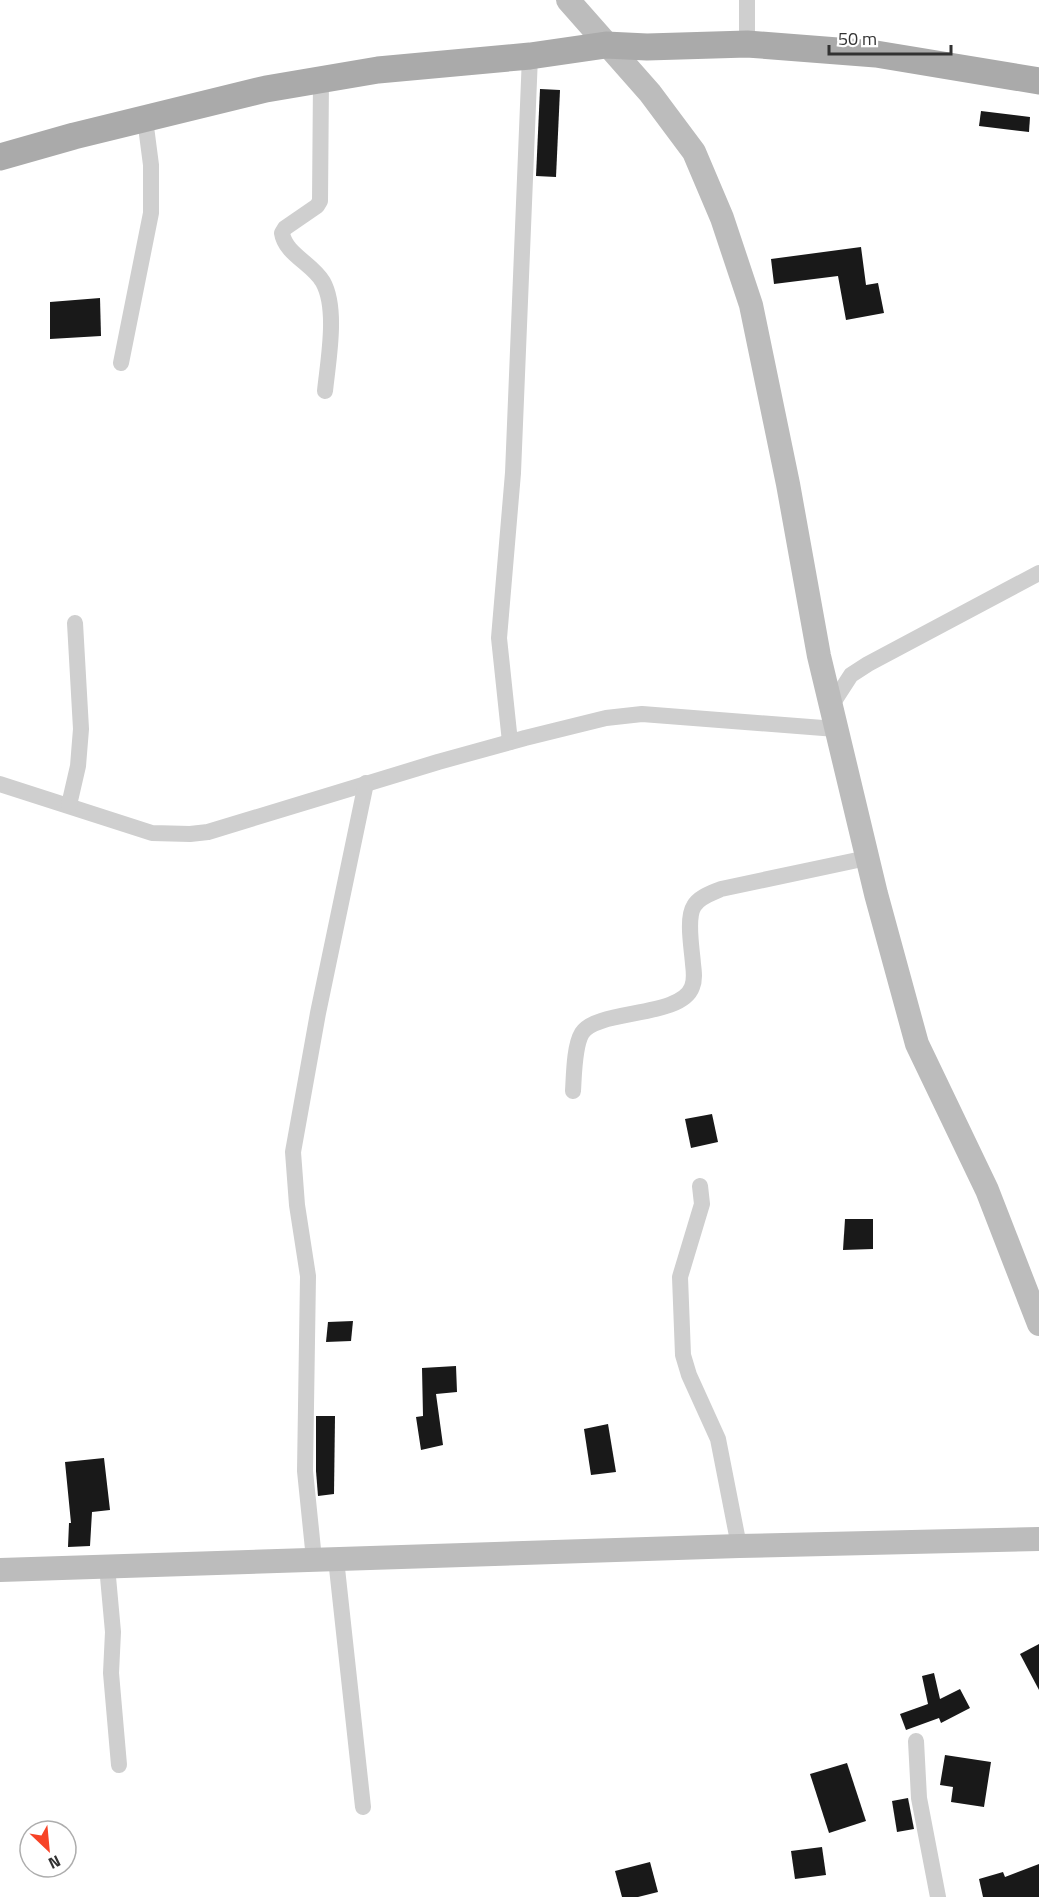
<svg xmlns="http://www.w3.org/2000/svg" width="1039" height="1897" font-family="'Titillium Web',sans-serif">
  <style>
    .building { fill: #191919 }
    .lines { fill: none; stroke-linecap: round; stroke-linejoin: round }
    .street { stroke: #cfcfcf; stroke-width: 16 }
    .secondary { stroke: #bcbcbc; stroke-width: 24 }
    .primary { stroke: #aaa; stroke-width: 27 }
  </style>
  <rect width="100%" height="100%" fill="#fff"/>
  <!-- building -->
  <g class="building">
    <path d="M540 89 560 90 556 177 536 176Z"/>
    <path d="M981 111 1030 117 1029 132 979 126Z"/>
    <path d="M861 247 866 285 878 283 884 313 846 320 838 276 774 284 771 259Z"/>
    <path d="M100 298 101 336 50 339V302Z"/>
    <path d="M712 1114 718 1142 691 1148 685 1119Z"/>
    <path d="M845 1219H873V1249L843 1250Z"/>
    <path d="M353 1321 351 1341 326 1342 328 1322Z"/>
    <path d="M456 1366 457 1392 436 1394 443 1445 421 1450 416 1417 423 1416 422 1368Z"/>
    <path d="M316 1416H335L334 1494 318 1496 316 1471Z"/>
    <path d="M608 1424 616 1472 591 1475 584 1429Z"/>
    <path d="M104 1458 110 1510 92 1512 90 1546 68 1547 69 1523H71L65 1462Z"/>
    <path d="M1039 1644V1690L1020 1654Z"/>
    <path d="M934 1673 940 1699 960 1689 970 1708 941 1723 939 1718 906 1730 900 1714 928 1704 922 1676Z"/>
    <path d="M945 1755 991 1762 984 1807 951 1802 953 1787 940 1785Z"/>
    <path d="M847 1763 866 1821 829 1833 810 1774Z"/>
    <path d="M908 1798 914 1829 897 1832 892 1801Z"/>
    <path d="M822 1847 826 1875 795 1879 791 1851Z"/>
    <path d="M650 1862 658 1892 638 1897H622L615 1871Z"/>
    <path d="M1039 1864V1897H983L979 1879 1003 1872 1005 1877Z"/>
  </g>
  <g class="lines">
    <!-- street -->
    <g class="street">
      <path d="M747 44V0"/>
      <path d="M321 80 320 201 317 206 285 228 282 233C285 254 313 264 323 282 338 309 328 361 325 391"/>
      <path d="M121 363 151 213V165L145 119"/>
      <path d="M831 706 851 675 868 664 1039 573"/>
      <path d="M510 742 499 638 513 473 530 56"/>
      <path d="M0 784 152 833 190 834 208 832 438 762 525 738 606 718 642 714 836 729"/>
      <path d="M69 805 78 766 81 729 75 623"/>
      <path d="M573 1091C574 1076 574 1046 582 1033 597 1009 681 1018 692 987 695 980 694 972 693 964 692 949 686 918 694 906 699 897 712 893 721 889L867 858"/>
      <path d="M700 1186 702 1204 680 1277 683 1355 689 1375 718 1439 739 1546"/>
      <path d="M314 1559 305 1471 308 1276 297 1205 293 1152 318 1013 366 783"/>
      <path d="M336 1559 363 1807"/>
      <path d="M107 1566 113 1632 111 1673 119 1765"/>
      <path d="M916 1741 919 1798 938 1897"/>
    </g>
    <!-- secondary -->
    <g class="secondary">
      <path d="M568 0 650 93 694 152 722 218 751 305 788 484 819 656 876 894 917 1044 987 1190 1039 1324"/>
      <path d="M0 1570 739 1546 1039 1539"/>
    </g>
    <!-- primary -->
    <path class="primary" d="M0 157 74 136 266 89 378 70 530 56 606 45 647 47 747 44 876 54 1039 81"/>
  </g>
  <!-- north arrow -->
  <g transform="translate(48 1849) rotate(154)"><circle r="28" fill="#ffffff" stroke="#adadad" stroke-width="1.5"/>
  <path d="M0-4.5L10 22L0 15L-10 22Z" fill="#f74326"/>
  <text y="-9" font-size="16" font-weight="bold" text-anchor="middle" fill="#323232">N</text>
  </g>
  <!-- scale -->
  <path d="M829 45v9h122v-9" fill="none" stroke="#323232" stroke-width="3"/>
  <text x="838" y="45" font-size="18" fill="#323232" stroke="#ffffff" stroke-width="4.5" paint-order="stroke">50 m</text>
</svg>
